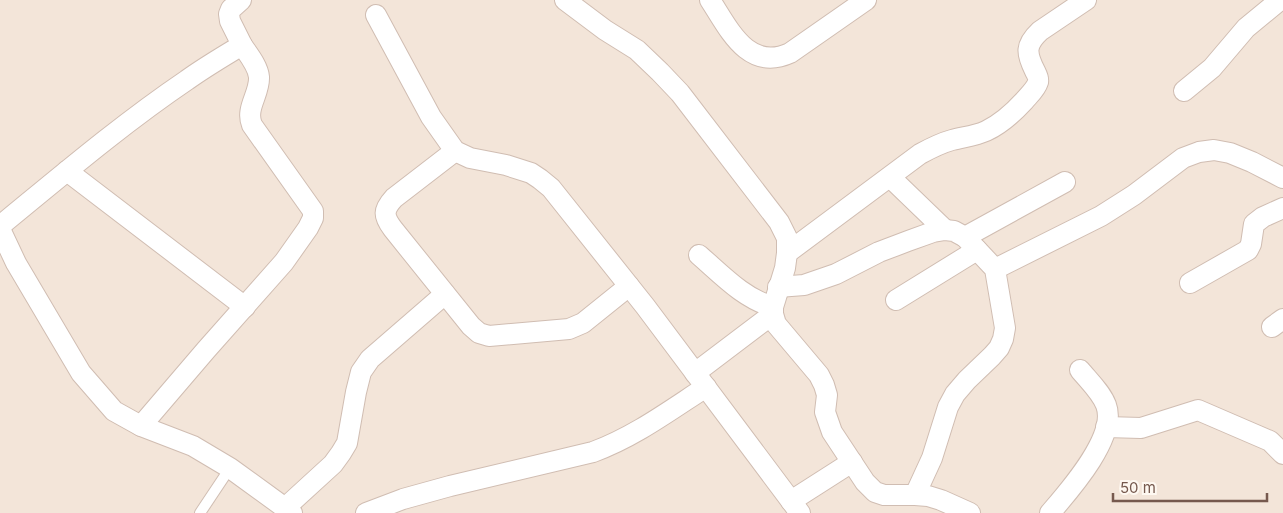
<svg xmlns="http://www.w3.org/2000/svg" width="1283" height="513" font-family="Inter,sans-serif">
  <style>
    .residential { fill: #f3e5d9 }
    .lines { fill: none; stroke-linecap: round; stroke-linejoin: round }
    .lane-casing { stroke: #d0bdb2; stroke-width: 12 }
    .street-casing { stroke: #d0bdb2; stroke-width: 22 }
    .lane { stroke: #fff; stroke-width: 10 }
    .street { stroke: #fff; stroke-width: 20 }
  </style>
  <rect width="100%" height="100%" fill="#fcf4eb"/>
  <!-- residential -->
  <rect class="residential" x="0" y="0" width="1283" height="513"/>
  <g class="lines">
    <!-- lane casing -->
    <g class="lane-casing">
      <path id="lane" d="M200 513 230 468"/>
    </g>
    <!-- street casing -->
    <g class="street-casing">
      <g id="street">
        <path d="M565 0 605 30 637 50 660 72 680 93 779 222 787 238V253L785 268 773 307V314L776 324 819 375 824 385 827 395 825 412 832 432 865 482 875 492 884 495H915L928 496 941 500 970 513"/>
        <path d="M710 0C729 29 748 72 790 53L866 0"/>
        <path d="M376 15 431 117 455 151 470 158 506 165 531 173 540 179 551 188 645 306 800 513"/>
        <path d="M1184 91 1212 68 1246 28 1280 0"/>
        <path d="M455 151 394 198C383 210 383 216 393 229L471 326 479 333 489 336 569 329 583 323 629 286"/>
        <path d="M67 171 245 307"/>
        <path d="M890 177 945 230"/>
        <path d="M0 226C61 176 122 124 187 80 205 67 224 56 242 45L230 21 229 14 231 9 241 0"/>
        <path d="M0 229 16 263 81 373 114 411 141 426 193 446 230 468 292 513"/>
        <path d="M965 237 1065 182"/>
        <path d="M787 253 920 154C931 148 941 143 952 140 963 137 975 136 986 131 1001 124 1013 113 1024 101 1029 95 1036 89 1038 82 1039 78 1037 75 1035 71 1026 53 1025 45 1040 31L1086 0"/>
        <path d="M699 255C722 275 743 298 773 307"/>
        <path d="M995 269 1101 216 1134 195 1183 158 1199 152 1214 150 1230 153 1252 162 1283 178"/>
        <path d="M1190 283 1248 250 1251 244 1254 224 1263 217 1283 208"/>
        <path d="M778 287 804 285 836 274 879 252 908 241 933 232 945 230 954 231 965 237 995 269 1005 328 1003 339 999 348 992 356 967 380 955 394 948 407 932 458 915 495"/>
        <path d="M896 300 977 250"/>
        <path d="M1272 327 1283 319"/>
        <path d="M695 373 773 314"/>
        <path d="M141 426 206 350 284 262 308 228 313 218V211L252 125C245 108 260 94 259 77 258 66 248 54 242 45"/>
        <path d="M1106 427 1141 428 1198 410 1270 441 1283 454"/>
        <path d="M791 501 852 462"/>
        <path d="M286 507 333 464 341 453 347 443 356 392 361 372 370 359 445 294"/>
        <path d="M366 513 403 499 450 486 593 452C634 437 669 411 706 387"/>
        <path d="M1050 513C1069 491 1118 436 1106 405 1101 392 1089 381 1080 370"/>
      </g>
    </g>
    <!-- lane -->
    <use href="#lane" class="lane"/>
    <!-- street -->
    <use href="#street" class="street"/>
  </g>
  <!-- scale -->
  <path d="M1113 493v8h154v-8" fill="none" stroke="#76594e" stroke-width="2.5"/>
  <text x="1120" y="493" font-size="15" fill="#76594e" stroke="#fef8f1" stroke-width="4" paint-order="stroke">50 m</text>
</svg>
